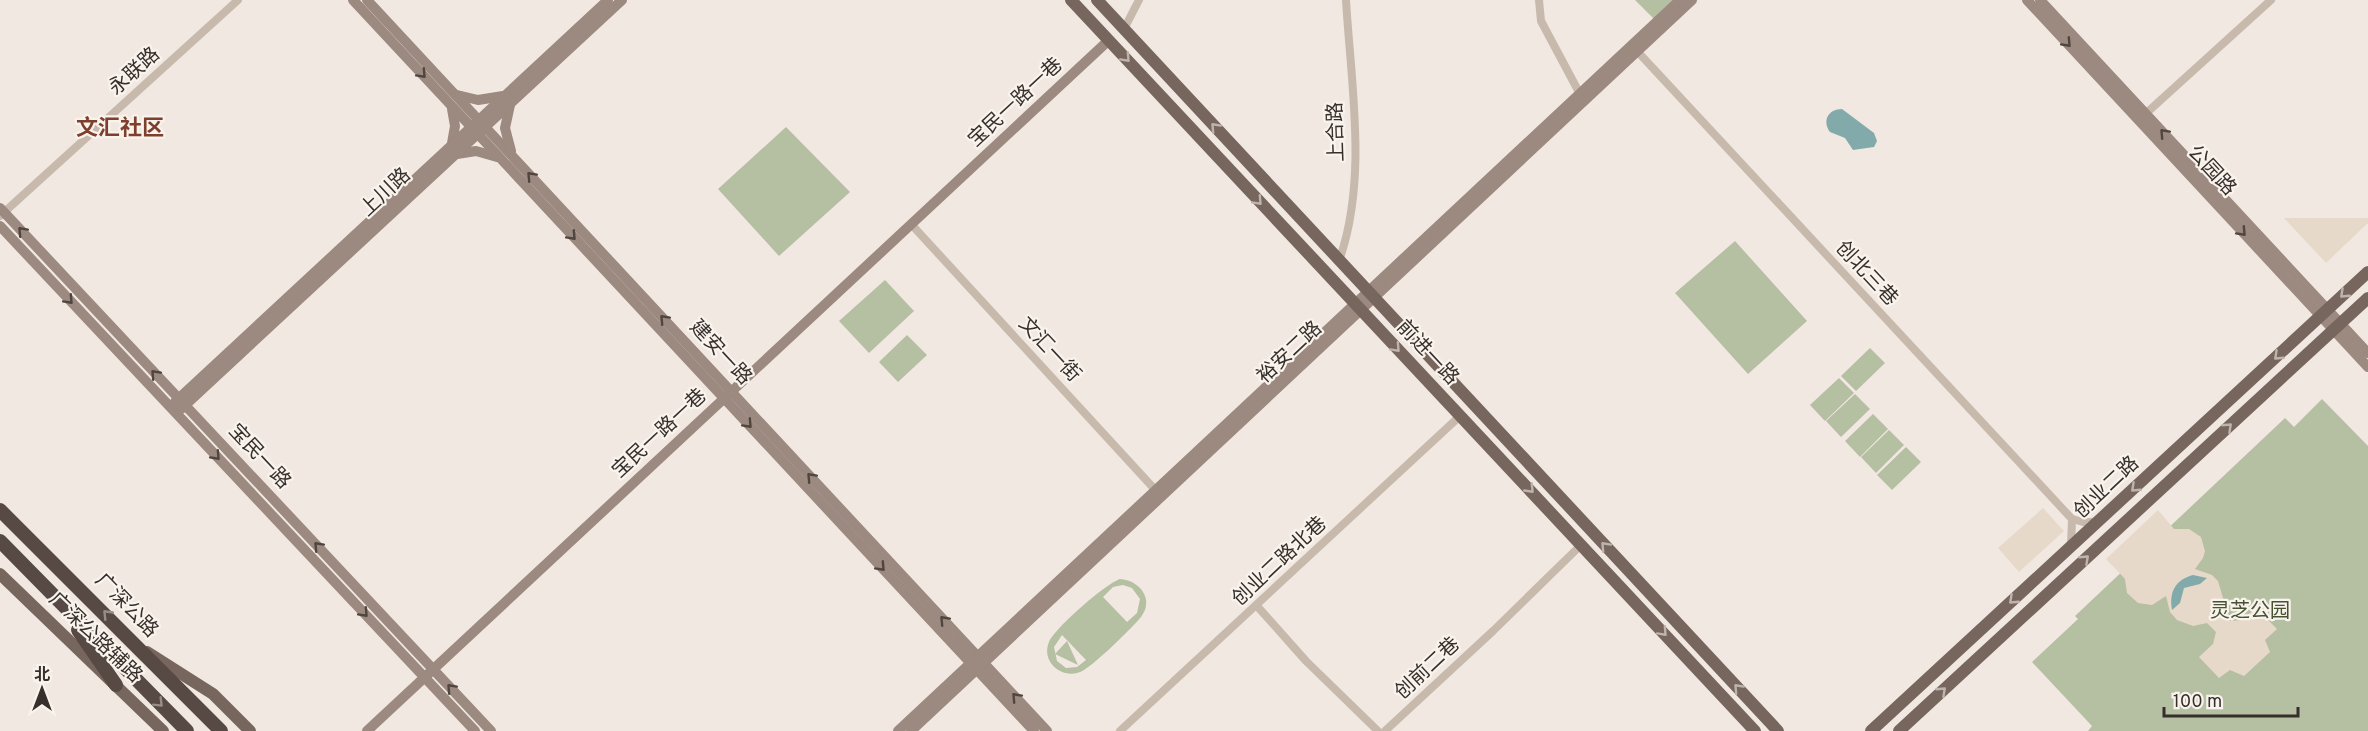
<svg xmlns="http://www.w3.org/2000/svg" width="2368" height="731" font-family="Overpass,'Noto Sans SC',sans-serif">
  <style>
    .green { fill: #b5bfa2; fill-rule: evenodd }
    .plaza { fill: #e7d9c9 }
    .water { fill: #82aaab }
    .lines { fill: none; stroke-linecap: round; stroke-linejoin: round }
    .street { stroke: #c8b9ad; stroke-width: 8 }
    .secondary { stroke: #9c897f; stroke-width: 10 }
    .primary { stroke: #77665e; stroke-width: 12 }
    .highway { stroke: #574943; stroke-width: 14 }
    .oneway { stroke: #504640 }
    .oneway2 { stroke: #beb4ad }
    .oneway3 { stroke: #988d87 }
    .labels { text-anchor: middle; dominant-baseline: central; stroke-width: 4.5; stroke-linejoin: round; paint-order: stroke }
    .street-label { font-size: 20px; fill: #372f2b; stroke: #f9f3ed }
    .park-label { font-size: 20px; fill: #475331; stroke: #f9f3ed }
    .quarter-label { font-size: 22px; font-weight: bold; fill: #7e3f2c; stroke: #f9f3ed }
  </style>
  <rect width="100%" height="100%" fill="#f1e9e1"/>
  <!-- green -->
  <g class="green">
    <path d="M1635 0H1676L1655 20Z"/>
    <path d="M786 127 850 192 779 256 718 189Z"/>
    <path d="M1735 241 1807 321 1748 374 1675 293Z"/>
    <path d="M885 280 914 311 869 353 839 321Z"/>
    <path d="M907 335 927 355 898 382 879 362Z"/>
    <path d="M1870 348 1885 363 1856 391 1841 376Z"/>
    <path d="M1839 378 1854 393 1825 421 1810 405Z"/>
    <path d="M1855 394 1870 409 1841 437 1826 421Z"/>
    <path d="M2322 399 2368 446V731H2088L2092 726 2032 662 2078 619 2075 616 2285 418 2294 427Z"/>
    <path d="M1873 414 1888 429 1860 457 1845 441Z"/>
    <path d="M1889 430 1904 445 1876 473 1861 457Z"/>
    <path d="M1906 447 1921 462 1892 490 1877 475Z"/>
    <path d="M1120 579C1139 580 1155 599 1141 617 1130 630 1098 661 1084 670 1065 682 1040 663 1049 642 1055 628 1105 584 1120 579ZM1123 585 1132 588 1140 599 1137 613 1127 622 1103 597 1113 587ZM1062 635 1086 660 1077 667 1066 668 1057 661 1054 647Z"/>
    <path d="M1067 641 1078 665 1055 654Z"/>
  </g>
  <!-- plaza -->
  <g class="plaza">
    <path d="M2284 218H2368V223L2326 263Z"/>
    <path d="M2043 508 2064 531 2019 572 1998 548Z"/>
    <path d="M2158 510 2174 529H2189L2201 537 2205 551 2203 558 2195 569 2212 575 2218 581 2223 598 2219 611 2229 621 2242 620 2256 608 2277 629 2265 640 2270 652 2244 676 2230 670 2219 678 2199 657 2213 644 2216 632 2207 623 2193 626 2177 620 2170 612 2166 596 2152 605 2138 603 2127 593 2125 579 2106 559Z"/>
  </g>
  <!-- water -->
  <g class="water">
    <path d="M1842 109 1874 133 1877 141 1874 147 1853 150 1845 138 1830 132C1822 121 1828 109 1842 109Z"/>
    <path d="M2193 575 2207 578 2200 584 2184 588 2180 603 2172 610C2169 592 2175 580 2193 575Z"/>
  </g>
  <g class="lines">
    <!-- street -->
    <g class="street">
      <path d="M1539 0 1541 21 1581 96"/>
      <path d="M1124 29 1139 0"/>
      <path d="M1637 51 2072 519 2083 522H2097"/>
      <path d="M2142 117 2271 0"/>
      <path d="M0 216 238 0"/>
      <path d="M911 224 1159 494"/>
      <path d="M1339 261C1368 179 1351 85 1346 0"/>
      <path d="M2071 546 2072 519"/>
      <path d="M1257 606 1306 661 1378 731"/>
      <path d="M1120 731 1460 416"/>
      <path d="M1385 731 1493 631 1582 544"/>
    </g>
    <!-- secondary -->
    <g class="secondary">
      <path d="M353 0 1034 731"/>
      <path d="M367 0 1047 731"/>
      <path d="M2027 0 2368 367"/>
      <path d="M2040 0 2368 353"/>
      <path d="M457 95 478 100 503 96"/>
      <path d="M510 105 505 128 511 151"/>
      <path d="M452 109 455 126 452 143"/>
      <path d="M457 154 476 151 497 157"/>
      <path d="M0 208 491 731"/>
      <path d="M0 226 475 731"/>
      <path d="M175 402 608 0"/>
      <path d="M181 409 622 0"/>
      <path d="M367 731 1109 40"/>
      <path d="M898 731 1680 0"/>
      <path d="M911 731 1692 0"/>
    </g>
    <!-- primary -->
    <g class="primary">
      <path d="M1071 0 1755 731"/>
      <path d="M1097 0 1778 731"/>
      <path d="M0 574 163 731"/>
      <path d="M147 652 213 694 250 731"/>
      <path d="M1871 731 2368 272"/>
      <path d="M1899 731 2368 298"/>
    </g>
    <!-- highway -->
    <g class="highway">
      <path d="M0 510 221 731"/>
      <path d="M0 541 187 731"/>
      <path d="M78 630 116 685"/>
    </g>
  </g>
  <!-- one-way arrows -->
  <defs><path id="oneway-chevron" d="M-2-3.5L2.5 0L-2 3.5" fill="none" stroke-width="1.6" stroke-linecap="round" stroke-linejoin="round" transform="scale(1.5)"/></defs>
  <g class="oneway">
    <use href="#oneway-chevron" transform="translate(2067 43) rotate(47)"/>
    <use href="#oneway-chevron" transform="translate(422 74) rotate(47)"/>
    <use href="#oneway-chevron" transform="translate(2164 133) rotate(-133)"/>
    <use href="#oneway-chevron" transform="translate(531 176) rotate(-133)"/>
    <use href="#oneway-chevron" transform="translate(22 231) rotate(-133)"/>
    <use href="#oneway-chevron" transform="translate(2242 232) rotate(47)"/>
    <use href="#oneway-chevron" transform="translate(572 236) rotate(47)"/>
    <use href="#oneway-chevron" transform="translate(69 300) rotate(47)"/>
    <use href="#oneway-chevron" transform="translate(664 319) rotate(-133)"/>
    <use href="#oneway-chevron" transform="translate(155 374) rotate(-133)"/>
    <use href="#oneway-chevron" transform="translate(748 424) rotate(47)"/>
    <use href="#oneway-chevron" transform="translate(216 456) rotate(47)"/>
    <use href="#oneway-chevron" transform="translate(811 477) rotate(-133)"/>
    <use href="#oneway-chevron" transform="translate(318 546) rotate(-133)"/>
    <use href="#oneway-chevron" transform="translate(881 567) rotate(47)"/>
    <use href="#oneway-chevron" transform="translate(364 613) rotate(47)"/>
    <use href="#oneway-chevron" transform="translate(944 620) rotate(-133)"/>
    <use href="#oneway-chevron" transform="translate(451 688) rotate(-133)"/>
    <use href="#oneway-chevron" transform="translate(1016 697) rotate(-133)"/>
  </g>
  <g class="oneway2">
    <use href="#oneway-chevron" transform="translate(1126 58) rotate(47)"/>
    <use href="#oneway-chevron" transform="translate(1215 127) rotate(-133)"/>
    <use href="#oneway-chevron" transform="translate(1258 201) rotate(47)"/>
    <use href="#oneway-chevron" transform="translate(2344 294) rotate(137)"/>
    <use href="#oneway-chevron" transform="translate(1396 348) rotate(47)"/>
    <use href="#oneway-chevron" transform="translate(2278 356) rotate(137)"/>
    <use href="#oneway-chevron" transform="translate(2228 427) rotate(-43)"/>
    <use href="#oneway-chevron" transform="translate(2135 488) rotate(137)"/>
    <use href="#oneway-chevron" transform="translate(1530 489) rotate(46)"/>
    <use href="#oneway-chevron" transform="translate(1605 546) rotate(-133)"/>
    <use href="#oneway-chevron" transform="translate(2085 559) rotate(-43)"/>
    <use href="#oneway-chevron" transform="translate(2013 600) rotate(137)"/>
    <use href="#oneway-chevron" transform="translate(1663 632) rotate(47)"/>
    <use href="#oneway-chevron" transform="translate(1738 688) rotate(-133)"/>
    <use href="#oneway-chevron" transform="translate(1942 691) rotate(-43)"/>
  </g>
  <g class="oneway3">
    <use href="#oneway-chevron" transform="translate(107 614) rotate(-134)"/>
    <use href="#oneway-chevron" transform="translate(159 703) rotate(45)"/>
  </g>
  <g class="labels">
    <!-- street labels -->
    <g class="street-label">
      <text transform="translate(135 72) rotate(-42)">永联路</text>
      <text transform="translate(1016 103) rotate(-43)">宝民一路一巷</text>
      <text transform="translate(1337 132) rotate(-92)">上合路</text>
      <text transform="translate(2211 171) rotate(47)">公园路</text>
      <text transform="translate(386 193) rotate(-43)">上川路</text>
      <text transform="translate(1866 274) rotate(47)">创北三巷</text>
      <text transform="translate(1049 350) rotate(47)">文汇一街</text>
      <text transform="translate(720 353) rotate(47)">建安一路</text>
      <text transform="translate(1290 353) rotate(-43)">裕安二路</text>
      <text transform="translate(1427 353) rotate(47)">前进一路</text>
      <text transform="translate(660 434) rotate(-43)">宝民一路一巷</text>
      <text transform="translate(259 457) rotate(47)">宝民一路</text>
      <text transform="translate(2107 488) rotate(-43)">创业二路</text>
      <text transform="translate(1280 562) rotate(-43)">创业二路北巷</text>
      <text transform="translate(126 606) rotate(46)">广深公路</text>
      <text transform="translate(95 638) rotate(44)">广深公路辅路</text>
      <text transform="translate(1428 669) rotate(-43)">创前二巷</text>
    </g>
    <!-- park labels -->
    <g class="park-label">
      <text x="2250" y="612">灵芝公园</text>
    </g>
    <!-- quarter labels -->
    <g class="quarter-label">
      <text x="120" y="129">文汇社区</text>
    </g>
  </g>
  <!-- north arrow -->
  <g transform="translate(42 689)" stroke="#f9f3ed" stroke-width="4.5" paint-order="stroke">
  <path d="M0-4.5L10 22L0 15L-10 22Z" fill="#372f2b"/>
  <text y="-9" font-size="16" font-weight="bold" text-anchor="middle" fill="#372f2b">北</text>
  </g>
  <!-- scale -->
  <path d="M2164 707v9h134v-9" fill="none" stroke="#372f2b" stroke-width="3"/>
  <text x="2173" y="707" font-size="18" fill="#372f2b" stroke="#f9f3ed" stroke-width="4.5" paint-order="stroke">100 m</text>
</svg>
